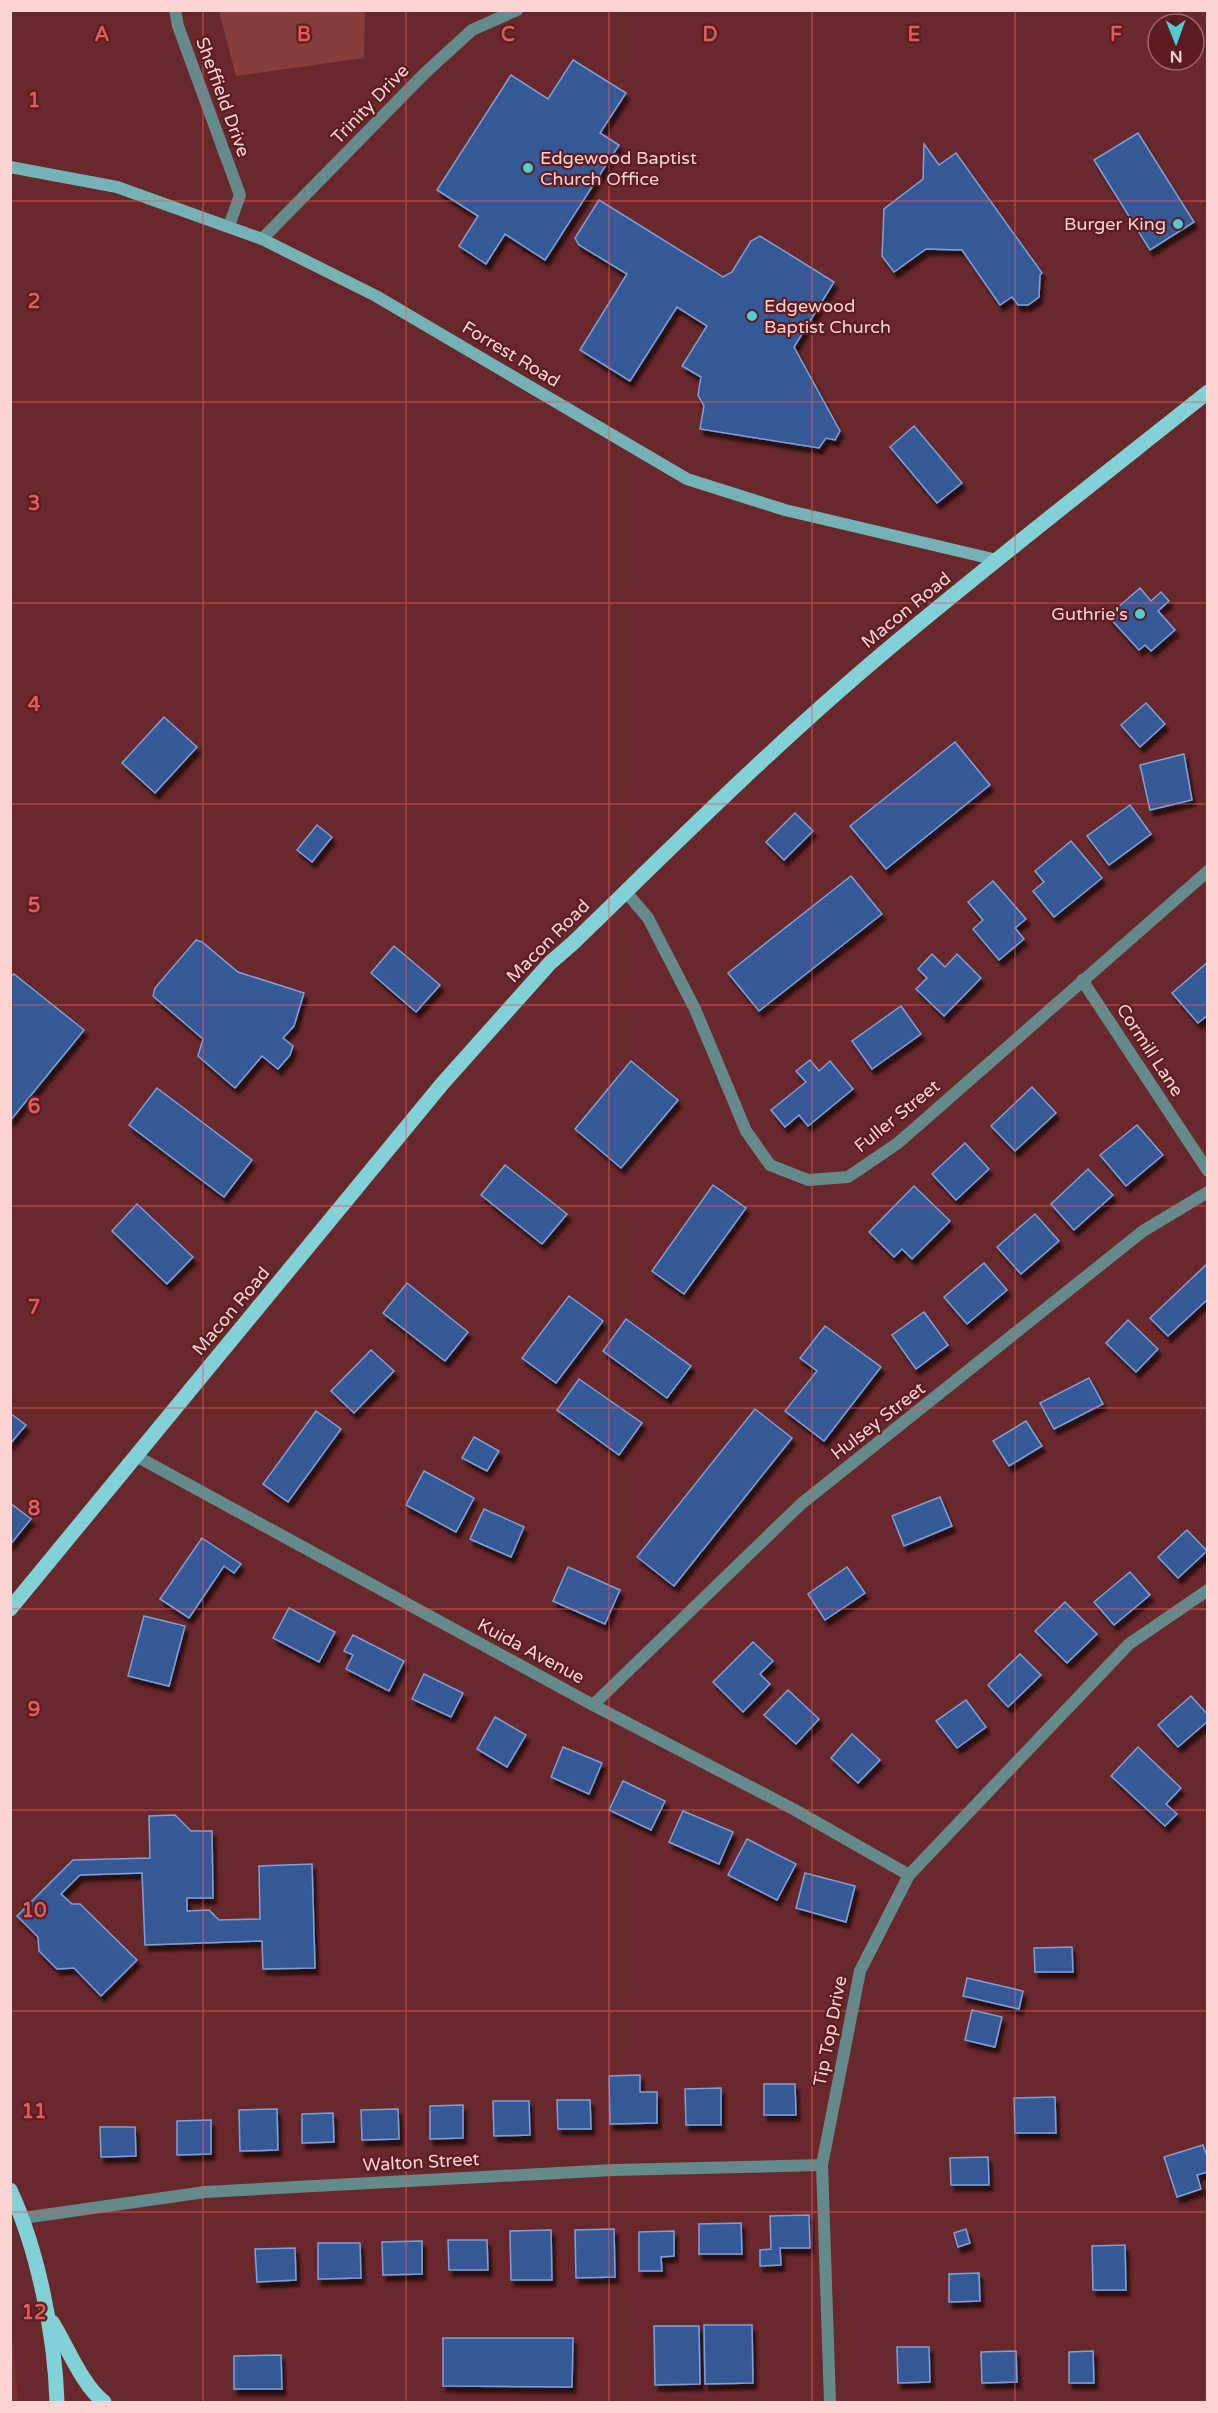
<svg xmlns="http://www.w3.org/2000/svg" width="1218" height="2413" font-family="'Varela Round',sans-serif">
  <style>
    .built { fill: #792f32 }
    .green { fill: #873c3e }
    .building { fill: #345897; stroke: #7ea0d9; stroke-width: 1.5; filter: url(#shadow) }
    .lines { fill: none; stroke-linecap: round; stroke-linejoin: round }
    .minor { stroke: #648a8c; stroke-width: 12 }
    .secondary { stroke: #75b2b6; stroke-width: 12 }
    .primary { stroke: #82d1d6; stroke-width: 15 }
    .grid { fill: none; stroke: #e25c5b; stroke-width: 1.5; stroke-opacity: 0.55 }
    .poi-dot { fill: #51ccd3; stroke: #5c1d21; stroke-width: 2 }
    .labels { text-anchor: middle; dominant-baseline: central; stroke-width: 4.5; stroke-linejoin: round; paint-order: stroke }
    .street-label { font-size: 18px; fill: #fdd4d2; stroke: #5c1d21 }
    .poi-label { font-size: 18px; fill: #fdd4d2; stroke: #5c1d21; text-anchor: start }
    .grid-label { font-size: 20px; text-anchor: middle; font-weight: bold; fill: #e25c5b; stroke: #5c1d21; stroke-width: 4.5; stroke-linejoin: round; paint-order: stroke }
  </style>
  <defs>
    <filter id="shadow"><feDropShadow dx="3.5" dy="6" stdDeviation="1.5" flood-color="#0009"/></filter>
  </defs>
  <rect width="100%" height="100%" fill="#69282b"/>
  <!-- built -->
  <path class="built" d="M10 2314H11L18 2402H11Z"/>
  <!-- green -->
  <path class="green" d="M219 11H365L364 58 236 76Z"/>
  <!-- building -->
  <g class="building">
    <path d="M573 60 626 93 600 133 619 145 545 260 505 234 486 264 459 246 478 216 437 190 511 75 548 99Z"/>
    <path d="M1138 133 1194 222 1150 250 1094 160Z"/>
    <path d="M924 144 939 165 956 153 1042 273 1040 275 1039 297 1028 305H1018L1012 297 1000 305 962 250 926 249 894 272 882 256 884 209 923 179Z"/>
    <path d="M599 200 723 277 732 272 751 241 760 236 834 282 794 347 840 431 835 440 826 438 819 448 700 429 704 406 698 395 701 377 682 366 707 326 677 307 630 381 580 350 627 274 579 245 575 238Z"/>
    <path d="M914 426 962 483 937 503 890 447Z"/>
    <path d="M1140 588 1151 601 1161 592 1169 601 1158 611 1175 630 1151 651 1145 645 1139 650 1108 616Z"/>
    <path d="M1146 703 1165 724 1140 747 1121 725Z"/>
    <path d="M164 717 197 747 155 793 122 763Z"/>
    <path d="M955 742 990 785 886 869 850 826Z"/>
    <path d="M1184 754 1192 800 1150 810 1140 765Z"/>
    <path d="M1130 805 1151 834 1109 865 1087 836Z"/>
    <path d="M795 813 813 831 784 860 766 842Z"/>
    <path d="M317 825 332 837 312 862 297 850Z"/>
    <path d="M1071 841 1102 878 1054 917 1033 891 1044 882 1035 871Z"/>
    <path d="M851 876 882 914 759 1011 728 973Z"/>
    <path d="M993 881 1026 919 1015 928 1024 939 999 960 973 929 983 920 968 902Z"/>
    <path d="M196 940 202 942 238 972 304 993 294 1026 283 1038 293 1046 290 1055 278 1069 262 1056 235 1088 198 1056 203 1039 153 996 155 988Z"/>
    <path d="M394 946 440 985 416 1012 371 973Z"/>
    <path d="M932 954 945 967 957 954 981 978 944 1016 916 989 927 978 918 969Z"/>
    <path d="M1208 962V1015L1198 1023 1172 993Z"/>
    <path d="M14 974 84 1030 10 1121V977Z"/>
    <path d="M901 1006 921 1034 872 1069 852 1041Z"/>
    <path d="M810 1060 819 1071 830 1061 853 1089 808 1126 799 1115 785 1127 771 1110 806 1082 796 1071Z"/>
    <path d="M631 1061 678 1100 621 1168 575 1129Z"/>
    <path d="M1032 1087 1056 1113 1015 1151 991 1126Z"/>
    <path d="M157 1088 252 1160 224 1197 129 1125Z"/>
    <path d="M1137 1125 1163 1155 1126 1186 1100 1155Z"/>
    <path d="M965 1143 989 1169 956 1200 932 1174Z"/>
    <path d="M505 1165 567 1214 542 1244 481 1195Z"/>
    <path d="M1088 1169 1113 1195 1074 1230 1051 1204Z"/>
    <path d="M713 1185 746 1208 684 1294 652 1271Z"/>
    <path d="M914 1186 950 1221 912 1259 902 1249 894 1257 869 1232Z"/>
    <path d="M137 1204 193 1257 167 1284 112 1231Z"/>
    <path d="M1035 1214 1059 1241 1021 1274 997 1247Z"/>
    <path d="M984 1263 1007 1290 967 1324 944 1297Z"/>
    <path d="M1208 1263V1299L1168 1336 1150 1318Z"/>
    <path d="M407 1283 468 1332 445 1361 383 1313Z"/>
    <path d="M569 1296 603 1321 556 1383 522 1358Z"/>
    <path d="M924 1312 948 1345 916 1369 892 1335Z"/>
    <path d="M626 1319 691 1366 667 1398 603 1351Z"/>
    <path d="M1128 1320 1158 1349 1136 1372 1106 1343Z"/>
    <path d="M825 1326 881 1367 824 1441 785 1411 817 1371 800 1358Z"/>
    <path d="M371 1350 394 1371 354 1413 331 1391Z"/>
    <path d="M1089 1378 1103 1404 1054 1429 1040 1403Z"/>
    <path d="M579 1379 642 1423 619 1455 557 1410Z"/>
    <path d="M755 1409 792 1438 674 1586 637 1557Z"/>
    <path d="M316 1411 341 1429 288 1502 263 1484Z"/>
    <path d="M10 1413 26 1425 10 1444Z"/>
    <path d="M1026 1421 1042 1446 1009 1466 993 1441Z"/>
    <path d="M474 1437 499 1451 487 1471 462 1458Z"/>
    <path d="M424 1471 474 1498 456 1532 406 1505Z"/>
    <path d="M940 1497 952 1526 904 1546 892 1516Z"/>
    <path d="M10 1503 31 1519 10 1545Z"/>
    <path d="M484 1509 524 1527 511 1557 470 1539Z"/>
    <path d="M1187 1530 1207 1551 1178 1578 1158 1557Z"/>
    <path d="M202 1538 241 1564 234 1573 224 1566 189 1618 160 1599Z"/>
    <path d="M568 1567 620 1590 605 1624 553 1601Z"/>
    <path d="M847 1567 865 1593 825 1620 808 1594Z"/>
    <path d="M1130 1572 1150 1595 1114 1625 1094 1602Z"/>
    <path d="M1065 1602 1097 1634 1067 1663 1035 1631Z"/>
    <path d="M289 1608 335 1632 319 1662 273 1638Z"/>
    <path d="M144 1616 185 1626 169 1686 128 1676Z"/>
    <path d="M353 1635 404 1661 389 1691 346 1669 353 1655 344 1651Z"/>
    <path d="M753 1642 773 1661 760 1674 770 1684 743 1712 713 1682Z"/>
    <path d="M1020 1654 1041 1675 1008 1707 988 1685Z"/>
    <path d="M424 1674 463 1693 451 1717 412 1699Z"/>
    <path d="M788 1690 819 1719 796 1744 764 1715Z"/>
    <path d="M1191 1696 1208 1715V1721L1178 1747 1158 1725Z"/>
    <path d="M966 1700 986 1727 957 1748 936 1721Z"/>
    <path d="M495 1717 526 1735 507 1767 477 1749Z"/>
    <path d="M852 1734 880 1760 858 1783 831 1758Z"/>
    <path d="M563 1747 602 1763 589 1794 551 1777Z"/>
    <path d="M1138 1747 1181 1788 1166 1804 1177 1814 1165 1826 1111 1776Z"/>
    <path d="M623 1781 665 1801 651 1830 609 1810Z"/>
    <path d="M683 1811 733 1832 719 1864 669 1842Z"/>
    <path d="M175 1815 191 1831H212L213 1898H187V1911L209 1910 219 1920 260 1919 259 1866 312 1864 315 1968 263 1969 262 1941 145 1945 142 1873 80 1875 61 1894 72 1904H80L137 1960 101 1996 74 1968 57 1969 39 1951 38 1937 17 1916 73 1860 150 1858 149 1816Z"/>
    <path d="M747 1839 796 1864 777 1900 728 1875Z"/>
    <path d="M805 1873 855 1886 846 1922 796 1908Z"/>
    <path d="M1072 1947 1073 1972H1035L1034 1948Z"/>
    <path d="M967 1978 1023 1991 1019 2009 963 1996Z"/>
    <path d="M972 2010 1002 2017 995 2047 965 2040Z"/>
    <path d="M640 2075V2092H657V2123L610 2124 609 2076Z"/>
    <path d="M764 2084H795L796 2115H764Z"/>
    <path d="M721 2088V2125H686L685 2089Z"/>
    <path d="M1055 2097 1056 2133H1015L1014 2098Z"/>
    <path d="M557 2100H590L591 2129H558Z"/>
    <path d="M493 2101H529L530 2135 494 2136Z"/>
    <path d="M463 2105V2138L430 2139V2106Z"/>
    <path d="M277 2109 278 2150 240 2151 239 2110Z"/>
    <path d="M398 2109 399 2139 362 2140 361 2110Z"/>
    <path d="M333 2113 334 2142 302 2143V2114Z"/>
    <path d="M211 2120V2154L177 2155V2121Z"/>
    <path d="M100 2127H135L136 2156 101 2157Z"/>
    <path d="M1203 2145 1208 2159V2172L1197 2175 1201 2189 1177 2197 1164 2157Z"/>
    <path d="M988 2157 989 2185H951L950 2158Z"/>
    <path d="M809 2215 810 2248H780L781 2265 760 2266V2250L771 2249 770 2216Z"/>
    <path d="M741 2223 742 2254H699V2224Z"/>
    <path d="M614 2229 615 2277 576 2278 575 2230Z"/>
    <path d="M966 2229 970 2243 958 2247 954 2233Z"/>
    <path d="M551 2230 552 2280H511L510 2231Z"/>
    <path d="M674 2231V2256L661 2257 662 2271H639V2232Z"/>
    <path d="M448 2240H487L488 2270H449Z"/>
    <path d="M422 2241V2274L383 2275 382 2242Z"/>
    <path d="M318 2243H360L361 2278 318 2279Z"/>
    <path d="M1125 2245 1126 2290H1093L1092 2246Z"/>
    <path d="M295 2248 296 2280 257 2282 255 2249Z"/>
    <path d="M979 2273 980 2301 949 2302V2274Z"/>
    <path d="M704 2325H752L753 2383 705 2384Z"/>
    <path d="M654 2326H699L700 2384 655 2385Z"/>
    <path d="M443 2338H573L572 2387 443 2386Z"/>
    <path d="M897 2347H929L930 2382 898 2383Z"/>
    <path d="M1016 2351 1017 2382 982 2383 981 2352Z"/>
    <path d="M1093 2351 1094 2383H1069V2352Z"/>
    <path d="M281 2355 282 2389H234V2356Z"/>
  </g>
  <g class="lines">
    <!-- minor -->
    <g class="minor">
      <path d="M175 10 178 26 240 195 229 226"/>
      <path d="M262 239 425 73 472 30 517 10"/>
      <path d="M626 892 648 918 695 1009 746 1131 770 1165 808 1180 848 1177 898 1143 1208 871"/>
      <path d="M1082 980 1208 1171"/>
      <path d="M136 1456 593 1705 795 1810 909 1875"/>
      <path d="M593 1705 801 1504 1143 1231 1208 1192"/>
      <path d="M23 2218 205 2192 614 2170 822 2165"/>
      <path d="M830 2402 822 2165 860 1971 909 1875 1129 1644 1208 1590"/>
    </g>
    <!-- secondary -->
    <path class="secondary" d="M10 167 117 187 262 239 376 296 687 479 785 510 997 560"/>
    <!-- primary -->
    <g class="primary">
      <path d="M10 1609 442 1084 550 963 573 943C672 847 770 749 875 660 984 568 1096 481 1208 392"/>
      <path d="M10 2190C38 2250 55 2336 57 2402"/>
      <path d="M52 2322C67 2346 82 2385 104 2402"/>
    </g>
  </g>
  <!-- grid -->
  <path class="grid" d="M203 10V2402M406 10V2402M609 10V2402M812 10V2402M1015 10V2402M10 201H1208M10 402H1208M10 603H1208M10 804H1208M10 1005H1208M10 1206H1208M10 1408H1208M10 1609H1208M10 1810H1208M10 2011H1208M10 2212H1208"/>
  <!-- markers -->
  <g class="poi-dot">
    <circle cx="528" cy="168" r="6"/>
    <circle cx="1178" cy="224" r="6"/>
    <circle cx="752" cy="316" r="6"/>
    <circle cx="1140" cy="614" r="6"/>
  </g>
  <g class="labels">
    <!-- street labels -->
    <g class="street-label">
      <text transform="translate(223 97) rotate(70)">Sheffield Drive</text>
      <text transform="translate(370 104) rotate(-46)">Trinity Drive</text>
      <text transform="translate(511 354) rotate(31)">Forrest Road</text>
      <text transform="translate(906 610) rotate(-39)">Macon Road</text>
      <text transform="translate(548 941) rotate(-45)">Macon Road</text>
      <text transform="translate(1150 1050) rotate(57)">Cormill Lane</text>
      <text transform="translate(897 1116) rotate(-39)">Fuller Street</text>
      <text transform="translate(231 1311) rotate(-50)">Macon Road</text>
      <text transform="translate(878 1421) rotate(-38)">Hulsey Street</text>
      <text transform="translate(531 1651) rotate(28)">Kuida Avenue</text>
      <text transform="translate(830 2031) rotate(-79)">Tip Top Drive</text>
      <text transform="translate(421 2162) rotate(-3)">Walton Street</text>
    </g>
    <!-- poi labels -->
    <g class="poi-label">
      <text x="540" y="158">Edgewood Baptist<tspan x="540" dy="21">Church Office</tspan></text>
      <text x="1166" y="224" text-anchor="end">Burger King</text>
      <text x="764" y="306">Edgewood<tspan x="764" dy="21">Baptist Church</tspan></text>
      <text x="1128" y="614" text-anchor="end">Guthrie's</text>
    </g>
  </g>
  <g class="grid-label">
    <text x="102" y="41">A</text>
    <text x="304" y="41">B</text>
    <text x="508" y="41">C</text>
    <text x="710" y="41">D</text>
    <text x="914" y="41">E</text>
    <text x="1116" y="41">F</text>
    <text x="34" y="107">1</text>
    <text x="34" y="308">2</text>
    <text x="34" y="510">3</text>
    <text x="34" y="711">4</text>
    <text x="34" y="912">5</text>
    <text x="34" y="1113">6</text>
    <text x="34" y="1314">7</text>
    <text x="34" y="1515">8</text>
    <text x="34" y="1716">9</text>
    <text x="34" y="1917">10</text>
    <text x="34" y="2118">11</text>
    <text x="34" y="2319">12</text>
  </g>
  <!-- border -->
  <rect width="1218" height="2413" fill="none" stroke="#fdd4d2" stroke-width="24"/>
  <!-- north arrow -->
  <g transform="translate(1176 42) rotate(179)"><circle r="28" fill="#5c1d21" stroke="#9c6668" stroke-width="1.5"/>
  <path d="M0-4.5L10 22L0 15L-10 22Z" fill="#51ccd3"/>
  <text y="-9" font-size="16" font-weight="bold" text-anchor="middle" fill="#fdd4d2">N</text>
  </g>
</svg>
